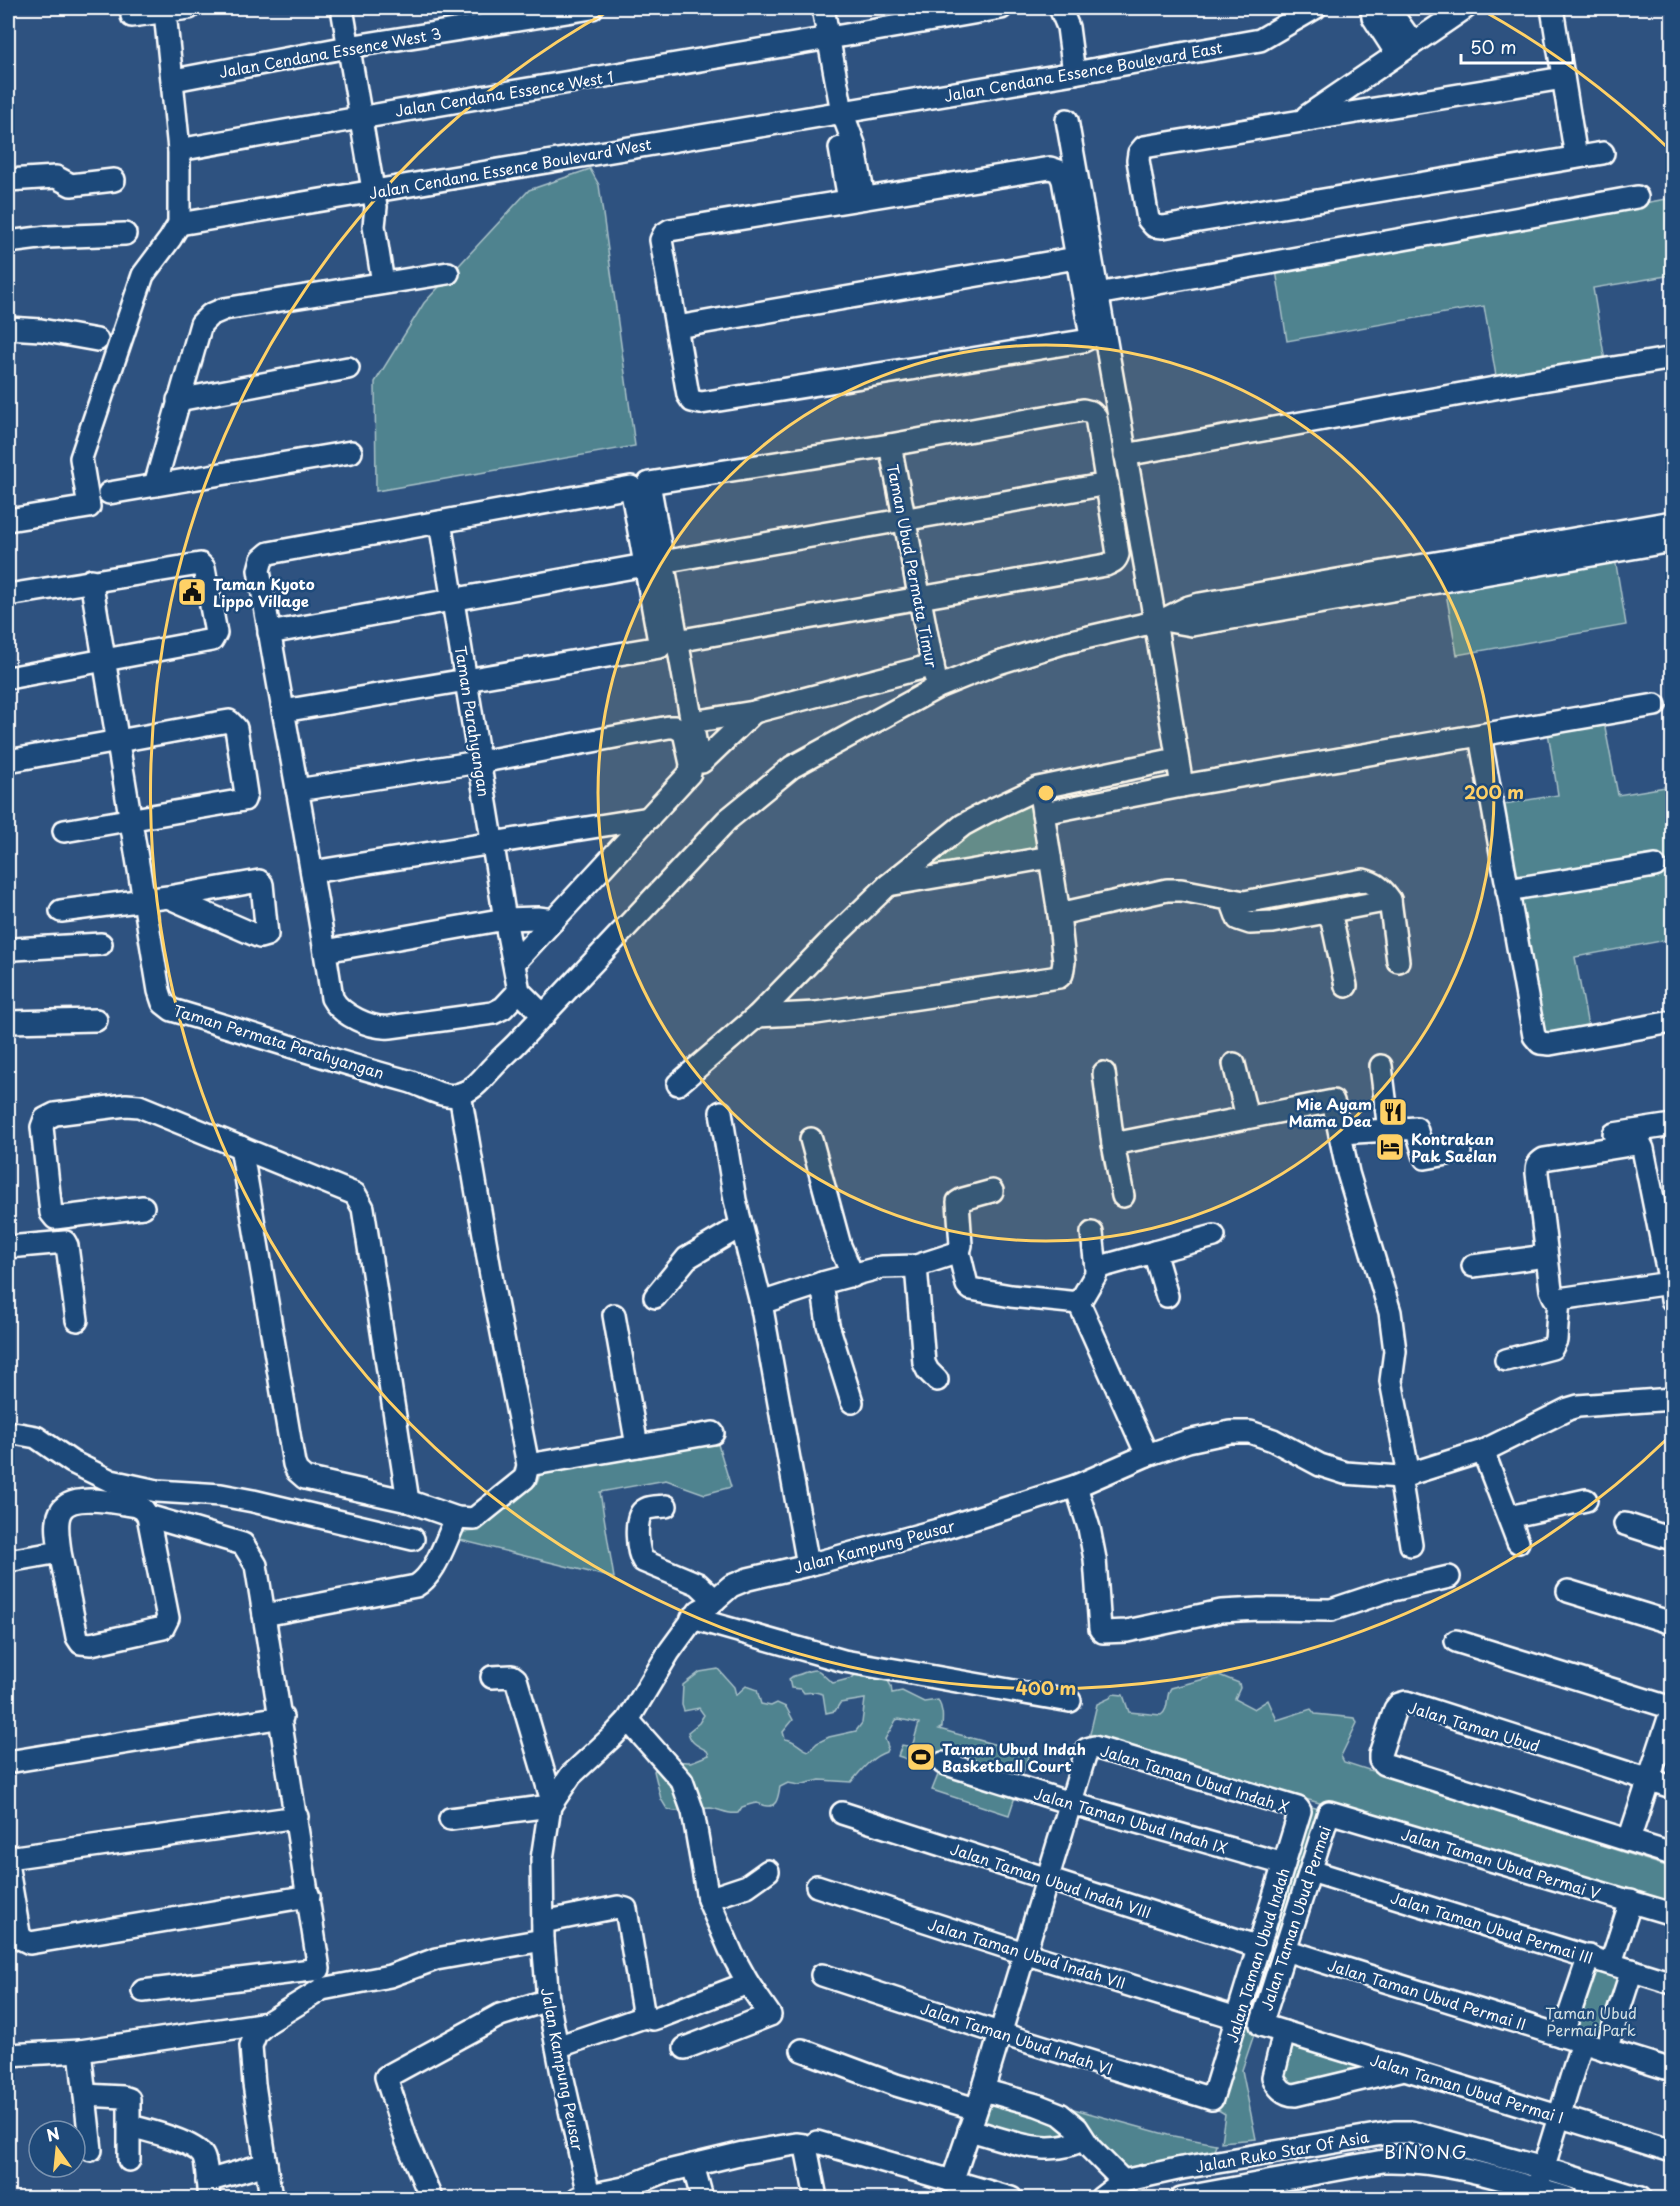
<svg xmlns="http://www.w3.org/2000/svg" width="1680" height="2206" font-family="'Playpen Sans',sans-serif">
  <style>
    .green { fill: #50838f; stroke: #a8c1c7; stroke-width: 1.5 }
    .lines { fill: none; stroke-linecap: round; stroke-linejoin: round }
    .minor-casing { stroke: #fff; stroke-width: 26 }
    .minor { stroke: #1f4a7a; stroke-width: 21 }
    .ring { fill: none; stroke: #ffd166; stroke-width: 3 }
    .labels { text-anchor: middle; dominant-baseline: central; stroke-width: 5; stroke-linejoin: round; paint-order: stroke }
    .street-label { font-size: 15px; fill: #fff; stroke: #1f4a7a }
    .poi-label { font-size: 15px; font-weight: bold; fill: #fff; stroke: #1f4a7a; text-anchor: start }
    .park-label { font-size: 15px; fill: #d3e0e3; stroke: #1f4a7a }
    .quarter-label { font-size: 18px; letter-spacing: 1.5px; fill: #fff; stroke: #1f4a7a }
    .centre { fill: #ffd166; stroke: #1f4a7a; stroke-width: 3 }
    .ring-label { font-size: 18px; text-anchor: middle; font-weight: bold; fill: #ffd166; stroke: #1f4a7a; stroke-width: 5; stroke-linejoin: round; paint-order: stroke }
  </style>
  <rect width="100%" height="100%" fill="#2e5280"/>
  <filter id="ink" filterUnits="userSpaceOnUse"><feTurbulence type="fractalNoise" baseFrequency=".0167" numOctaves="2"/><feDisplacementMap in="SourceGraphic" scale="12" xChannelSelector="R" yChannelSelector="G"/><feConvolveMatrix kernelMatrix="1 2 1 2 8 2 1 2 1" color-interpolation-filters="sRGB"/></filter>
  <g filter="url(#ink)">
    <!-- green -->
    <g class="green">
      <path d="M590 169 599 185 635 446 376 491 375 382 424 303 529 190Z"/>
      <path d="M1672 198V275L1593 288 1605 361 1496 376 1484 306 1287 341 1276 270Z"/>
      <path d="M1614 552 1626 625 1457 655 1444 582Z"/>
      <path d="M1604 722 1618 795 1672 786V939L1575 957 1590 1037 1540 1043 1492 806 1558 795 1548 732Z"/>
      <path d="M1031 802 1038 851 913 877 977 822Z"/>
      <path d="M717 1441 731 1487 705 1494 666 1480 600 1492 614 1578 460 1540 463 1532 479 1531 537 1483 541 1472Z"/>
      <path d="M718 1669 734 1687 736 1695 746 1686 757 1690 761 1704 771 1706 777 1703 786 1707 793 1720 783 1732 785 1739C796 1740 799 1748 809 1751L817 1743 829 1737 856 1731 862 1723 865 1699 840 1703 835 1711 826 1713 823 1694 815 1692 804 1693 801 1689 791 1688 789 1679C794 1674 797 1676 803 1673 823 1665 818 1674 833 1683L852 1678 860 1670 884 1674 891 1686 892 1693 902 1691 924 1702 938 1700C943 1709 943 1716 942 1727L939 1729 1029 1754 1009 1815 932 1790 940 1770 898 1756 902 1745 912 1747 919 1723 899 1719 896 1720 885 1739 888 1747 886 1752C871 1757 861 1771 851 1782L820 1780 799 1785 788 1783 780 1787C778 1795 778 1807 767 1806 763 1806 760 1804 757 1803 752 1803 746 1806 742 1807L738 1813C728 1815 720 1809 710 1808 696 1808 680 1815 667 1809L661 1799 654 1771C668 1753 672 1763 690 1762 695 1761 703 1757 709 1755L707 1751C697 1745 691 1744 688 1732L699 1723 704 1715 699 1708 684 1711 682 1705 683 1685 700 1672Z"/>
      <path d="M1219 1675 1239 1683 1240 1688 1235 1699 1254 1709 1268 1700 1277 1720 1311 1709 1315 1714 1355 1718 1357 1723 1341 1756 1344 1762 1672 1868V1909L1323 1804 1089 1738 1097 1704 1110 1698 1113 1694 1123 1695 1129 1712 1161 1715C1170 1709 1165 1696 1171 1688Z"/>
      <path d="M1096 1743 1329 1812 1242 2070 1256 2139 1221 2142 1225 2114 1213 2107 1301 1813Z"/>
      <path d="M1589 1956 1632 1970 1606 2050 1562 2036Z"/>
      <path d="M1284 2032 1402 2069 1295 2095 1273 2073Z"/>
      <path d="M983 2090 1063 2106 1168 2135 1216 2144 1214 2151 1113 2172 1074 2144 969 2130Z"/>
    </g>
    <g class="lines">
      <!-- minor casing -->
      <g class="minor-casing">
        <g id="minor">
          <path d="M342 8 376 207 374 226 383 283"/>
          <path d="M823 8 842 112 854 144 864 198"/>
          <path d="M1060 8 1068 27 1074 73"/>
          <path d="M1372 8 1373 17 1397 54"/>
          <path d="M1388 8 1413 43"/>
          <path d="M1552 8 1576 157"/>
          <path d="M132 16 189 8"/>
          <path d="M1563 78 1144 147 1139 153 1138 160 1148 219 1154 226 1163 227 1603 153"/>
          <path d="M174 80 348 47 592 8"/>
          <path d="M1307 116 1465 8"/>
          <path d="M1067 120 1155 621 1182 786"/>
          <path d="M840 148 849 200"/>
          <path d="M179 150C453 100 727 57 1001 8"/>
          <path d="M1050 168 1059 171 1063 180 1090 331 1089 338 1083 341 701 403 692 401 688 395 661 240 664 234 670 230Z"/>
          <path d="M8 180 56 177 71 185 114 180"/>
          <path d="M179 224 1074 73 1260 40 1315 8"/>
          <path d="M8 242 47 237 125 234"/>
          <path d="M1097 294 1637 197"/>
          <path d="M677 327 1076 258"/>
          <path d="M8 328 41 330 97 340"/>
          <path d="M178 400 348 368"/>
          <path d="M890 445 935 677"/>
          <path d="M1125 455 1511 385 1668 359"/>
          <path d="M155 485 201 324 210 315 224 309 448 273"/>
          <path d="M109 493 351 452"/>
          <path d="M8 520 89 507 81 458 143 275 170 239 179 224V150L165 12"/>
          <path d="M440 522 505 919 519 991 544 1016"/>
          <path d="M662 562 1108 484"/>
          <path d="M91 580 159 991 163 1003 172 1010C251 1033 329 1060 408 1081 424 1085 443 1100 460 1094 476 1089 483 1077 494 1066 502 1057 512 1049 520 1040L727 820 792 767 938 687 995 664 1063 643 1163 620 1189 607 1200 604 1672 522"/>
          <path d="M8 595 200 564 204 568 216 633 212 640 8 678"/>
          <path d="M1163 620 1192 625 1672 541"/>
          <path d="M269 633 645 565"/>
          <path d="M677 641 1106 565C1113 562 1116 561 1118 554L1096 417 1091 412 1083 410 890 445 649 483 699 762H702L754 712"/>
          <path d="M283 711 660 647 631 487 269 553 262 559 259 570C282 713 311 855 332 998 341 1015 371 1029 390 1027L493 1013 503 1008 519 991"/>
          <path d="M692 722 754 712 933 665"/>
          <path d="M1480 736 1534 1036 1540 1043 1550 1044 1672 1022"/>
          <path d="M8 761 223 722 229 721 236 728 246 794 244 800 64 831"/>
          <path d="M297 790 479 762 669 727H675L684 732 691 764 690 773 514 963"/>
          <path d="M1043 813 1182 786 1655 705"/>
          <path d="M312 872 649 818"/>
          <path d="M888 885 1050 857"/>
          <path d="M1507 890 1655 866"/>
          <path d="M1231 900 1238 919 1250 923 1273 922 1390 900"/>
          <path d="M61 911 168 897 259 881 262 884 267 935 260 937 168 897"/>
          <path d="M1330 911 1346 986"/>
          <path d="M1059 914 1167 890H1181L1244 902 1363 880C1376 883 1383 889 1390 900L1398 961"/>
          <path d="M8 951 14 949 101 944"/>
          <path d="M325 951 505 919 538 918 554 920"/>
          <path d="M757 1016 816 1013 1059 977 1062 974 1064 962 1059 914 1041 800"/>
          <path d="M8 1022 96 1020"/>
          <path d="M1234 1064 1247 1117"/>
          <path d="M1381 1066 1389 1130 1416 1128 1425 1158 1460 1152"/>
          <path d="M1104 1073 1113 1144 1123 1196"/>
          <path d="M678 1084 757 1016 832 939 887 886 963 825 985 813 1038 788 1176 759"/>
          <path d="M721 1112 735 1200 761 1303 808 1565"/>
          <path d="M1340 1133 1389 1130"/>
          <path d="M1614 1134 1672 1125"/>
          <path d="M811 1139 840 1246 853 1276"/>
          <path d="M1113 1144 1333 1101 1348 1173 1390 1312 1395 1351 1391 1381 1409 1475"/>
          <path d="M241 1147 294 1464 297 1471 305 1478 408 1501 457 1518 474 1519 525 1478 528 1465 493 1287 460 1094"/>
          <path d="M143 1207 55 1218 51 1213 42 1127 45 1119 55 1114 126 1105 139 1106 355 1194 363 1208 408 1501"/>
          <path d="M1092 1233 1096 1268"/>
          <path d="M8 1247 65 1242 67 1246 77 1320"/>
          <path d="M959 1252 967 1285 971 1289 1011 1296 1079 1303"/>
          <path d="M1154 1252 1214 1236"/>
          <path d="M916 1266 924 1363 928 1371 937 1380"/>
          <path d="M1473 1266 1546 1256"/>
          <path d="M822 1283 828 1325 852 1402"/>
          <path d="M1672 1283H1670L1559 1299 1554 1297 1551 1290 1537 1173C1537 1166 1537 1163 1544 1159L1636 1144 1641 1145 1643 1149 1670 1283 1672 1300"/>
          <path d="M655 1297 687 1258 741 1226"/>
          <path d="M761 1303 822 1283 882 1267 916 1266 959 1252 961 1245 958 1202 963 1199 992 1191"/>
          <path d="M614 1315 637 1446"/>
          <path d="M1506 1360 1552 1348 1556 1340 1559 1299"/>
          <path d="M8 1432 36 1437 72 1462 111 1481 157 1491 221 1495 253 1501 413 1539"/>
          <path d="M1483 1451 1518 1542"/>
          <path d="M1147 1455 1079 1303 1096 1274V1268L1154 1252 1167 1296"/>
          <path d="M528 1465 713 1433"/>
          <path d="M1400 1477 1411 1545"/>
          <path d="M1076 1486 1089 1528 1095 1559 1100 1629 1103 1632 1127 1631 1221 1611 1259 1609 1331 1610 1388 1591 1449 1577"/>
          <path d="M666 1506C659 1507 648 1506 643 1511 634 1518 637 1552 643 1561L698 1584 715 1600"/>
          <path d="M148 1516 243 1544 256 1565 264 1615"/>
          <path d="M1509 1517 1586 1500"/>
          <path d="M1625 1524 1672 1539"/>
          <path d="M8 1561 60 1552 77 1637 81 1643 91 1644 163 1628 168 1618 148 1516 143 1509 137 1506C118 1503 69 1491 60 1513 55 1524 59 1540 60 1552"/>
          <path d="M1568 1591 1672 1623"/>
          <path d="M692 1618 844 1661 1070 1701"/>
          <path d="M1456 1641 1672 1708"/>
          <path d="M492 1677 512 1676 516 1679 552 1801"/>
          <path d="M628 1720 682 1781 693 1812 708 1899 732 1954 748 1983"/>
          <path d="M8 1762 282 1717"/>
          <path d="M943 1763 1070 1803 1284 1864"/>
          <path d="M1672 1787 1406 1702 1399 1704 1395 1709 1380 1754V1760L1384 1764 1672 1854"/>
          <path d="M842 1813 1259 1947"/>
          <path d="M450 1819 550 1806"/>
          <path d="M1629 1840 1672 1709"/>
          <path d="M8 1858 297 1817"/>
          <path d="M8 1869 19 1933 22 1939 30 1943 309 1896"/>
          <path d="M1311 1871 1672 1983"/>
          <path d="M817 1886 1024 1953 1237 2018"/>
          <path d="M708 1899 747 1886 768 1871"/>
          <path d="M1672 1914 1329 1812 1261 2025 1672 2151"/>
          <path d="M543 1922 618 1907 626 1909 644 2017"/>
          <path d="M1285 1950 1672 2070"/>
          <path d="M1611 1963 1631 1901"/>
          <path d="M822 1975 999 2033 1212 2099 1300 1811 1298 1808 1094 1747 1087 1749 983 2090 952 2182"/>
          <path d="M143 1991 319 1969 264 1615 416 1586C437 1574 445 1539 457 1518"/>
          <path d="M1284 2032 1273 2077C1277 2087 1284 2095 1295 2095L1400 2070"/>
          <path d="M1562 2036 1589 1956"/>
          <path d="M557 2047 644 2017 653 2019 662 2016 748 1983 770 2015 685 2048"/>
          <path d="M802 2050 896 2085 976 2109"/>
          <path d="M1606 2050 1632 1970"/>
          <path d="M80 2051 91 2150"/>
          <path d="M8 2055 80 2051 267 2023"/>
          <path d="M983 2090 1037 2105 1060 2114 1077 2128 1090 2148 1123 2181"/>
          <path d="M85 2095 123 2097 129 2099V2160"/>
          <path d="M130 2126C146 2130 196 2142 203 2156 208 2165 207 2188 209 2198"/>
          <path d="M969 2130C1006 2139 1048 2160 1083 2139"/>
          <path d="M817 2142 1011 2198"/>
          <path d="M693 2165 702 2198"/>
          <path d="M1540 2179 1582 2042"/>
          <path d="M207 2181 266 2164"/>
          <path d="M271 2198 254 2084 251 2046 256 2033 267 2023 322 1989 390 1976 436 1959 543 1940"/>
          <path d="M431 2198 407 2142 386 2077 500 2015 548 2000"/>
          <path d="M578 2198 589 2195 563 2079 548 2000 543 1940 542 1859 550 1806 571 1775 613 1736 628 1720 669 1652 699 1611 708 1606 731 1586 748 1579 808 1565 938 1530 1076 1486 1147 1455 1188 1441 1230 1432H1250L1273 1440 1320 1465 1345 1473 1400 1477 1483 1451 1568 1409 1578 1406 1672 1399"/>
          <path d="M590 2198 589 2195 624 2188 664 2172 743 2153 796 2144 804 2145 807 2152 816 2198"/>
          <path d="M1101 2198 1123 2181 1182 2168 1394 2132H1411L1543 2168 1640 2198"/>
          <path d="M1181 2198 1383 2161C1443 2159 1510 2181 1567 2198"/>
        </g>
      </g>
      <!-- minor -->
      <use href="#minor" class="minor"/>
    </g>
  </g>
  <!-- distance rings -->
  <circle cx="1046" cy="793" r="448" fill="#ffd166" fill-opacity=".12"/>
  <g class="ring">
    <circle cx="1046" cy="793" r="448"/>
    <path d="M1668 1438A896 896 0 1 1 612 9M1480 9A896 896 0 0 1 1668 148"/>
  </g>
  <!-- icons -->
  <defs>
    <g id="civic-square" transform="scale(1.5)"><rect x="-9" y="-9" width="18" height="18" rx="4" fill="#ffd166" stroke="#1f4a7a"/><path d="M-.6-6.5H3V-4.5H.6V-3L4-1V1h2V6H-6V1h2V-1L-.6-3ZM-1.2 2.5V6h2.4V2.5Z" fill="#111"/></g>
    <g id="restaurant-square" transform="scale(1.5)"><rect x="-9" y="-9" width="18" height="18" rx="4" fill="#ffd166" stroke="#1f4a7a"/><path d="M-5-6h1v4h1v-4h1v4h1v-4h1v5L-1.5 .5V6h-2V.5L-5-1ZM5-6V6H3V1.5H1.5Q1.5-4 5-6Z" fill="#111"/></g>
    <g id="hotel-square" transform="scale(1.5)"><rect x="-9" y="-9" width="18" height="18" rx="4" fill="#ffd166" stroke="#1f4a7a"/><path d="M-6-4.5h1.5V1H6V5H4.5V3h-9V5H-6ZM-4 0a1.8 1.8 0 1 1 3.6 0ZM.5 0V-2.5h3Q6-2.5 6 0Z" fill="#111"/></g>
    <g id="stadium-square" transform="scale(1.5)"><rect x="-9" y="-9" width="18" height="18" rx="4" fill="#ffd166" stroke="#1f4a7a"/><path d="M0-5a6.5 5 0 1 0 0 10a6.5 5 0 1 0 0-10ZM-3.5-1.8h7v3.6h-7Z" fill="#111"/></g>
  </defs>
  <g fill-rule="evenodd">
    <use href="#civic-square" x="192" y="592"/>
    <use href="#restaurant-square" x="1393" y="1112"/>
    <use href="#hotel-square" x="1390" y="1147"/>
    <use href="#stadium-square" x="921" y="1757"/>
  </g>
  <g class="labels">
    <!-- street labels -->
    <g class="street-label">
      <text transform="translate(330 52) rotate(-10)">Jalan Cendana Essence West 3</text>
      <text transform="translate(1083 71) rotate(-10)">Jalan Cendana Essence Boulevard East</text>
      <text transform="translate(504 93) rotate(-9)">Jalan Cendana Essence West 1</text>
      <text transform="translate(510 168) rotate(-10)">Jalan Cendana Essence Boulevard West</text>
      <text transform="translate(913 566) rotate(79)">Taman Ubud Permata Timur</text>
      <text transform="translate(473 721) rotate(81)">Taman Parahyangan</text>
      <text transform="translate(279 1041) rotate(17)">Taman Permata Parahyangan</text>
      <text transform="translate(874 1546) rotate(-15)">Jalan Kampung Peusar</text>
      <text transform="translate(1474 1726) rotate(17)">Jalan Taman Ubud</text>
      <text transform="translate(1195 1778) rotate(17)">Jalan Taman Ubud Indah X</text>
      <text transform="translate(1131 1820) rotate(16)">Jalan Taman Ubud Indah IX</text>
      <text transform="translate(1501 1863) rotate(17)">Jalan Taman Ubud Permai V</text>
      <text transform="translate(1051 1880) rotate(18)">Jalan Taman Ubud Indah VIII</text>
      <text transform="translate(1295 1918) rotate(-72)">Jalan Taman Ubud Permai</text>
      <text transform="translate(1492 1927) rotate(17)">Jalan Taman Ubud Permai III</text>
      <text transform="translate(1027 1953) rotate(17)">Jalan Taman Ubud Indah VII</text>
      <text transform="translate(1257 1955) rotate(-73)">Jalan Taman Ubud Indah</text>
      <text transform="translate(1427 1994) rotate(17)">Jalan Taman Ubud Permai II</text>
      <text transform="translate(1017 2038) rotate(18)">Jalan Taman Ubud Indah VI</text>
      <text transform="translate(563 2069) rotate(79)">Jalan Kampung Peusar</text>
      <text transform="translate(1467 2088) rotate(17)">Jalan Taman Ubud Permai I</text>
      <text transform="translate(1282 2151) rotate(-10)">Jalan Ruko Star Of Asia</text>
    </g>
    <!-- poi labels -->
    <g class="poi-label">
      <text x="213" y="583">Taman Kyoto<tspan x="213" dy="17">Lippo Village</tspan></text>
      <text x="1372" y="1103" text-anchor="end">Mie Ayam<tspan x="1372" dy="17">Mama Dea</tspan></text>
      <text x="1411" y="1138">Kontrakan<tspan x="1411" dy="17">Pak Saelan</tspan></text>
      <text x="942" y="1748">Taman Ubud Indah<tspan x="942" dy="17">Basketball Court</tspan></text>
    </g>
    <!-- park labels -->
    <g class="park-label">
      <text x="1591" y="2012">Taman Ubud<tspan x="1591" dy="17">Permai Park</tspan></text>
    </g>
    <!-- quarter labels -->
    <g class="quarter-label">
      <text x="1426" y="2151">BINONG</text>
    </g>
  </g>
  <circle cx="1046" cy="793" r="9" class="centre"/>
  <g class="ring-label">
    <text x="1494" y="799">200 m</text>
    <text x="1046" y="1695">400 m</text>
  </g>
  <!-- margin -->
  <rect width="1680" height="2206" fill="none" stroke="#1f4a7a" stroke-width="30"/>
  <rect x="15" y="15" width="1650" height="2176" fill="none" stroke="#fff" stroke-width="2" filter="url(#ink)"/>
  <!-- north arrow -->
  <g transform="translate(57 2149) rotate(345)"><circle r="28" fill="#1f4a7a" stroke="#7992af" stroke-width="1.5"/>
  <path d="M0-4.5L10 22L0 15L-10 22Z" fill="#ffd166"/>
  <text y="-9" font-size="16" font-weight="bold" text-anchor="middle" fill="#ffffff">N</text>
  </g>
  <!-- scale -->
  <path d="M1461 54v9h112v-9" fill="none" stroke="#ffffff" stroke-width="3"/>
  <text x="1470" y="54" font-size="18" fill="#ffffff" stroke="#1f4a7a" stroke-width="4.5" paint-order="stroke">50 m</text>
</svg>
